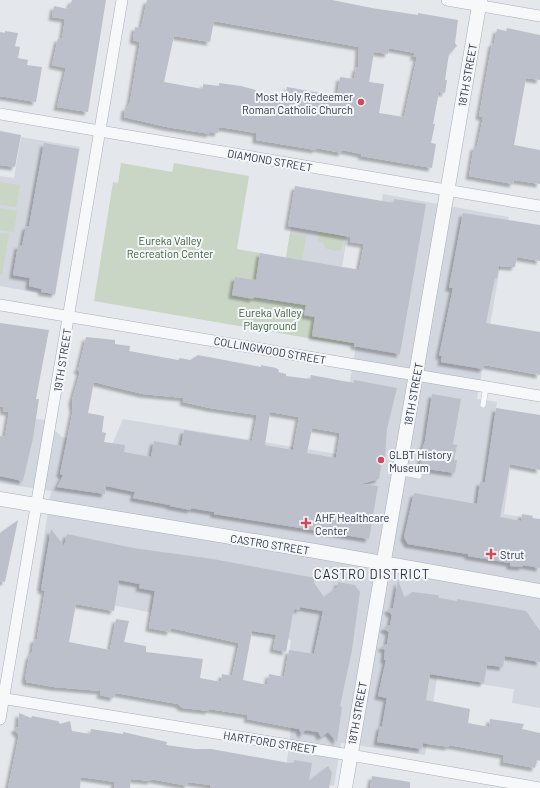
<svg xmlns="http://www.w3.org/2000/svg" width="540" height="788" font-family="Barlow,sans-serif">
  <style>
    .built { fill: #d2d6de }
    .green { fill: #c9d6c5 }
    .building { fill: #bbc0ca; fill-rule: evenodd; filter: url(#shadow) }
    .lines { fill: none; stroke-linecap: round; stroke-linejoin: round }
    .service-casing { stroke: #a9aeb7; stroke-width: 6 }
    .minor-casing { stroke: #a9aeb7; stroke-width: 12 }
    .tertiary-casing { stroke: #a9aeb7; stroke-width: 15 }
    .service { stroke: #f7f8fa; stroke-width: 5.5 }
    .minor { stroke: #f7f8fa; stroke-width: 11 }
    .tertiary { stroke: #f7f8fa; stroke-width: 14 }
    .poi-dot { fill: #d1495b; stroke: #f4f6f9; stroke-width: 1.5 }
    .labels { text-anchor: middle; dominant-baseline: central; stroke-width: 4; stroke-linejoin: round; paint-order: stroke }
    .street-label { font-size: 11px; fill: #2b3445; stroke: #f4f6f9 }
    .poi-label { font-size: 11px; fill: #2b3445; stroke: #f4f6f9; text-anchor: start }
    .park-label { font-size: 11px; fill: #3f6138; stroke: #f4f6f9 }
    .quarter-label { font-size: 13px; letter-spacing: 1px; fill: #1d2536; stroke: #f4f6f9 }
  </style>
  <defs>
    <filter id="shadow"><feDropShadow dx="-3.5" dy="3.5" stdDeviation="1" flood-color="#0004"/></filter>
  </defs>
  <rect width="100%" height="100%" fill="#e4e7ec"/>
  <!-- built -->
  <g class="built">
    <path d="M21 137 80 147 55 296 0 286V176L14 178Z"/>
    <path d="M295 186 354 196 342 267 286 258 291 227 288 226Z"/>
    <path d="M383 194 509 217 477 399 497 402 488 465 510 470 504 514 540 520V708L512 703 514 689 437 678 425 755 341 743 334 786 285 778 294 702 283 700 291 640 36 590 51 491 0 483V472L9 414 44 420 62 437 111 447 123 419 337 454Z"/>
  </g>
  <!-- green -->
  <g class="green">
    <path d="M121 163 172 172 174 163 249 176 237 249 286 258 290 233 306 236 302 260 367 271 354 346 94 301 113 182 118 183Z"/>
    <path d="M0 182 20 185 16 207 0 205Z"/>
    <path d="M0 208 17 211 14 232 0 230Z"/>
    <path d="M319 231 344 236 341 250 335 251 325 248 323 243 318 241Z"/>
    <path d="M0 233 9 234 2 275H0Z"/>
  </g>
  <!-- building -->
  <g class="building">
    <path d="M72 0H106L88 112 57 107 66 68 52 65 58 38 62 39 65 19 52 17 54 6 68 9Z"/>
    <path d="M147 0H332L372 8 418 15V13L458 20 455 43 457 46 449 54 445 80H447L445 93 439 92 433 124H435L431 143 436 144 432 168 361 156 362 154 342 150V153L316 148V150L256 140V133L226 128H219L218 133 210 132V134L167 127 124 117 125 107 127 108 130 102 140 42 133 40 135 27 141 28ZM214 21 359 47 358 67 356 68 354 79 340 77 337 96 287 87 285 102 255 97 256 90 241 86 219 83V86L203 84V89L164 82 174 36 210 42ZM389 48 415 53 413 57H417L404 117 379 113 384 84 369 82 374 52 388 54Z"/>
    <path d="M507 28 540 35V80L526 78 514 145 540 150V184L514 180 513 184 469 176 474 146 477 147 483 117 479 116 492 43H494L497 29 506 31Z"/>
    <path d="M5 31 18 33 15 46 20 47 18 58 28 60 27 65 42 67 36 102 0 96V32L5 33Z"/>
    <path d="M0 131 21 135 15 167 0 165Z"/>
    <path d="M44 143 79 149 55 294 41 292 42 289 29 286 30 278 13 275 18 245 22 246 26 226H29Z"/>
    <path d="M295 186 394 203V199L426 204 400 354 354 346V343L312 336 315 317 304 315 306 305 254 297 253 299 232 295 235 277 256 280 260 253 359 270 364 244 350 242 351 237 288 226Z"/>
    <path d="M463 213 540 225V261L517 257 515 267 499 266 497 279 495 278 486 323 540 332V375L484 365 483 369 441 362 442 356H439L453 288H449Z"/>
    <path d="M0 323 49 330 36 399H39L33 438 23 481 0 476V436L5 437 9 412 3 411 4 407 0 406Z"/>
    <path d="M86 337 115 340V344L130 346 129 351 178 360 180 358 190 360 198 355 261 367V365L276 368 279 370 278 372 286 374V376L310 379 311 375 354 383V380L397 388 387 429 385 457 382 460 379 479 361 484 378 486 369 539 214 514V512L191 508V510L170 506V505L133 498 135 492 106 486 105 494 57 487 63 475 60 474 73 410 72 400 80 372 77 369 79 367ZM94 382 143 394 184 398 183 402 210 408 257 415 252 441 184 430 181 446 154 441 151 457 124 452 125 445 104 442 106 433 102 432 104 416 88 413ZM270 412 299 417 293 450 265 445ZM312 428 340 433 336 458 307 453Z"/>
    <path d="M432 394 461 399 453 444 457 445 454 460H457L455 473 420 468 422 454 421 452 425 441Z"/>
    <path d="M496 408 540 415V470L510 464 500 517 521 521 522 514 533 516 532 518 540 519V568L523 565 522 567 510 566V563L468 556V554L408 544 404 537 414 493 477 504 480 482H485Z"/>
    <path d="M18 520 5 582 0 581V533Z"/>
    <path d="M51 529 64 546 67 534 133 548 213 559 315 578 314 583 324 597 337 587 338 582 355 585 360 592 352 650 340 706 342 707 337 742 328 732 321 737 318 732 305 730 302 735 299 729 247 719 248 715 209 709V711L183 708 178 704 116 693 113 698 100 695 101 691 54 687 26 682V680L25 679 29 657 32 652 34 639H37L39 626 45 591 41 590ZM119 580 140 584 139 588 155 591 149 628 170 632 171 628 239 643 232 676 222 674 221 682 200 678 203 659 146 652V646L124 642 129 621 116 619 110 650 69 642 76 604 114 611ZM300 607 323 611 314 654 289 650 284 677 269 674 267 685 243 680 252 631 276 635 273 649 286 652 293 613 295 609 300 610Z"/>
    <path d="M398 580 405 598 412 592 438 595 439 598 457 601V599L526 611 540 631V662L505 656 503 667 487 665 484 683 430 674 426 700 470 709 468 723 489 727 490 719 524 724 522 729 540 733V761L537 760 535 768 503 762 504 755 449 745V747L423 743 422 749 377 742 380 726 382 727 387 698 378 696 386 660H384L385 650 381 647 387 644 389 632 383 628 390 625 392 615 387 609 393 608Z"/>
    <path d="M19 713 31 718 32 716 58 721 60 724 70 721 72 731 90 734 91 729 123 734V732L167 742 166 745 195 749H211L289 763H294V760L312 763 309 781 328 766 332 773 329 788H210V785L188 782V786L151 779V781L131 779 130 788H114L115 782 81 777 80 788H8L19 735 14 729 18 727Z"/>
    <path d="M372 776 410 782V788H370Z"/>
  </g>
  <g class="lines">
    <!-- service casing -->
    <g class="service-casing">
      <g id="service">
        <path d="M483 405 486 387"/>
        <path d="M399 472 419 476"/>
      </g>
    </g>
    <!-- minor casing -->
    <g class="minor-casing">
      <g id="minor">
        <path d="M447 0 540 16"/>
        <path d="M0 114 540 206"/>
        <path d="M0 305 540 396"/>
        <path d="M0 698 350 755 540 788"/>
        <path d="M0 719 122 0"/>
      </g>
    </g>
    <!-- tertiary casing -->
    <g class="tertiary-casing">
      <g id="tertiary">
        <path d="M0 499 315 551 540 591"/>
        <path d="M345 788 480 0"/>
      </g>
    </g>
    <!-- service -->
    <use href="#service" class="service"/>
    <!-- minor -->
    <use href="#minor" class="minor"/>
    <!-- tertiary -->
    <use href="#tertiary" class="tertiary"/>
  </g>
  <!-- markers -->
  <g class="poi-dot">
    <circle cx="361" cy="102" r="4"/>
    <circle cx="381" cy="460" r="4"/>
    <path d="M304 517h4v4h4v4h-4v4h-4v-4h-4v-4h4z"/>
    <path d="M489 548h4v4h4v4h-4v4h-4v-4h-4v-4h4z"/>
  </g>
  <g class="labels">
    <!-- street labels -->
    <g class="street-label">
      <text transform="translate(467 75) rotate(-80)">18TH STREET</text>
      <text transform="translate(270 160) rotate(10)">DIAMOND STREET</text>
      <text transform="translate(270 350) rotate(10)">COLLINGWOOD STREET</text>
      <text transform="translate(62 360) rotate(-81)">19TH STREET</text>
      <text transform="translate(413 394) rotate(-80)">18TH STREET</text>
      <text transform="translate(270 544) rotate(9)">CASTRO STREET</text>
      <text transform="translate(357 713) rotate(-80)">18TH STREET</text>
      <text transform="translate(270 742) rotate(9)">HARTFORD STREET</text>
    </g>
    <!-- poi labels -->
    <g class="poi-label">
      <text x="353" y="96" text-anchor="end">Most Holy Redeemer<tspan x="353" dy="13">Roman Catholic Church</tspan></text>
      <text x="389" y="454">GLBT History<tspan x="389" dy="13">Museum</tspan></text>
      <text x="315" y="517">AHF Healthcare<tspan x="315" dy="13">Center</tspan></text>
      <text x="500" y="554">Strut</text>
    </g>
    <!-- park labels -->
    <g class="park-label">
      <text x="170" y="240">Eureka Valley<tspan x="170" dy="13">Recreation Center</tspan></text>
      <text x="270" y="312">Eureka Valley<tspan x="270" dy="13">Playground</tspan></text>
    </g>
    <!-- quarter labels -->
    <g class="quarter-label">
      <text x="372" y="574">CASTRO DISTRICT</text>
    </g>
  </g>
</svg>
